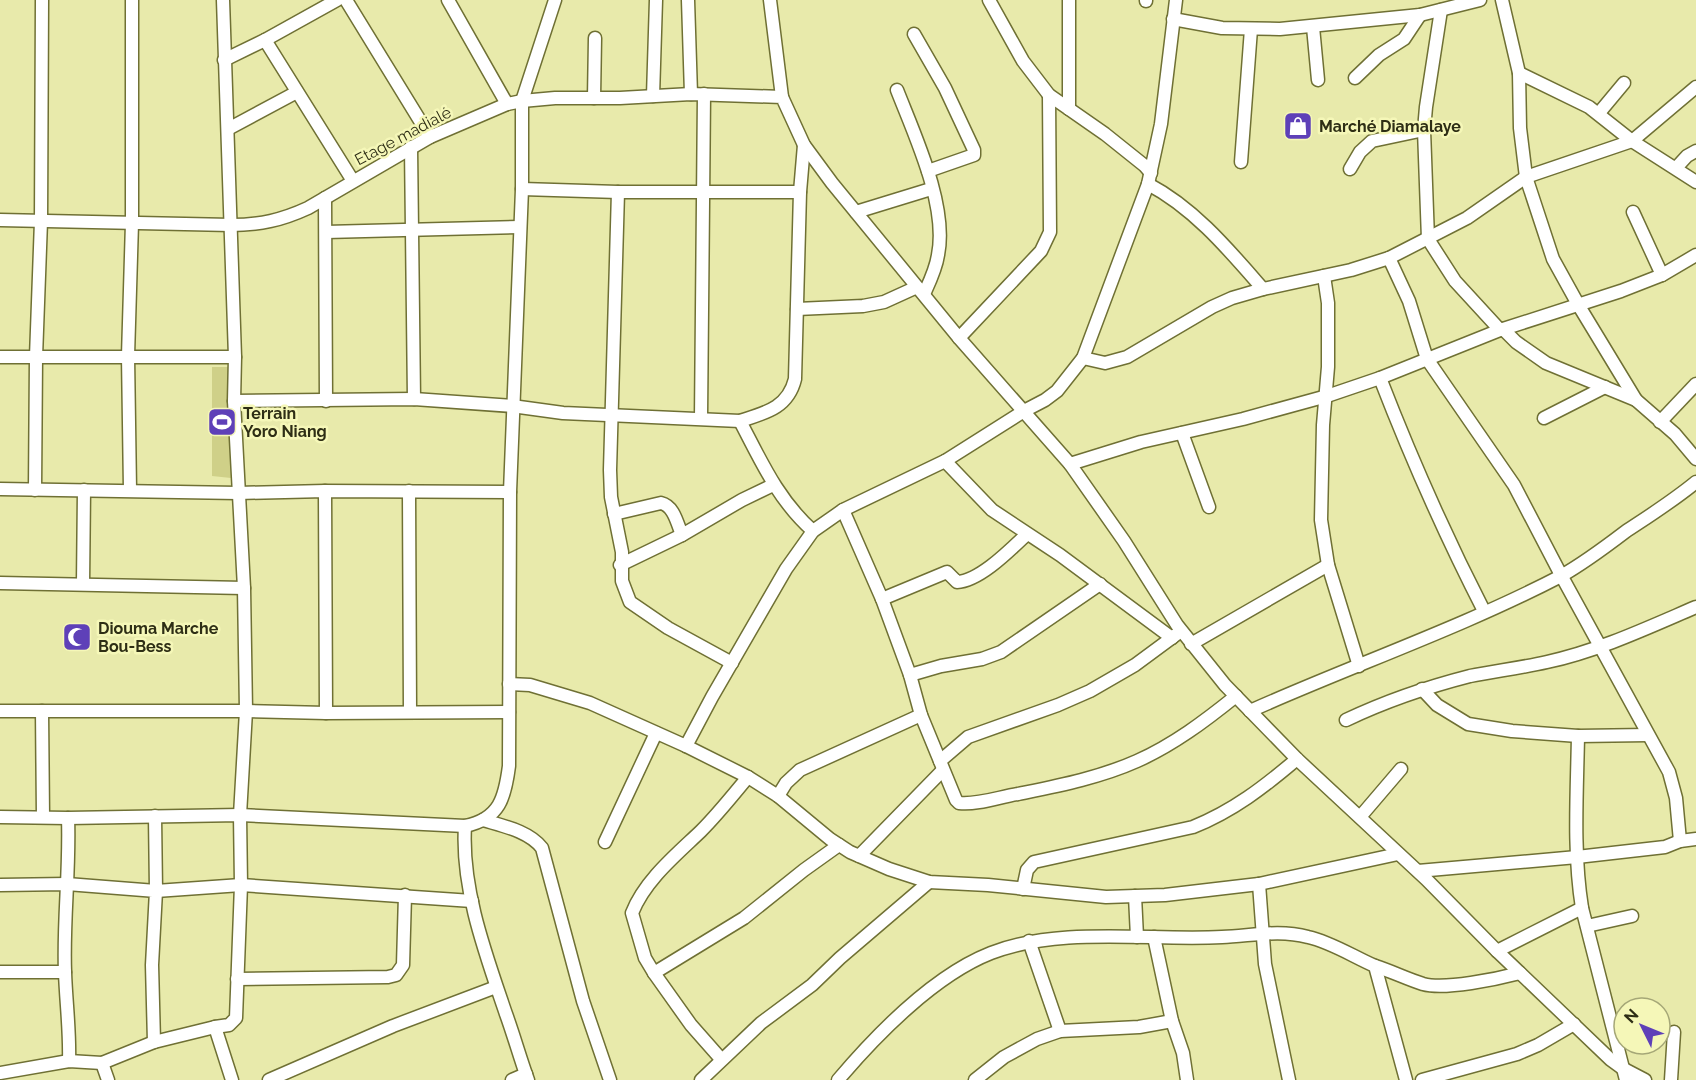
<svg xmlns="http://www.w3.org/2000/svg" width="1696" height="1080" font-family="Raleway,sans-serif">
  <style>
    .green { fill: #cfd088 }
    .lines { fill: none; stroke-linecap: round; stroke-linejoin: round }
    .minor-casing { stroke: #6f7034; stroke-width: 15 }
    .minor { stroke: #fff; stroke-width: 12 }
    .labels { text-anchor: middle; dominant-baseline: central; stroke-width: 5; stroke-linejoin: round; paint-order: stroke }
    .poi-label { font-size: 16px; font-weight: bold; fill: #2e2e15; stroke: #f5f7b8; text-anchor: start }
    .street-label { font-size: 16px; fill: #2e2e15; stroke: #f5f7b8 }
  </style>
  <rect width="100%" height="100%" fill="#e8eaab"/>
  <!-- green -->
  <path class="green" d="M212 367H234L231 478 212 476Z"/>
  <g class="lines">
    <!-- minor casing -->
    <g class="minor-casing">
      <g id="minor">
        <path d="M346 0 430 137"/>
        <path d="M448 0 507 104"/>
        <path d="M688 0 691 94"/>
        <path d="M770 0 782 97"/>
        <path d="M989 0 1023 61 1049 95 1105 134 1145 166 1151 173"/>
        <path d="M1069 0V109"/>
        <path d="M1502 0 1519 73 1520 128 1526 177 1553 259 1579 306 1636 400 1675 434 1696 459"/>
        <path d="M1146 1V0"/>
        <path d="M1441 10 1426 107 1424 130 1428 239 1455 281 1500 330"/>
        <path d="M1173 19 1222 28 1280 29 1420 15 1480 0"/>
        <path d="M1313 27 1318 80"/>
        <path d="M914 34 945 88 974 150V155L928 171"/>
        <path d="M265 40 353 181"/>
        <path d="M224 60 265 40 337 0"/>
        <path d="M1519 73 1589 107 1632 141 1696 182"/>
        <path d="M1355 78 1379 55 1404 39 1420 15"/>
        <path d="M897 90C915 136 948 206 938 255 936 269 930 281 924 294"/>
        <path d="M653 96 656 0"/>
        <path d="M594 98 595 38"/>
        <path d="M1599 113 1624 83"/>
        <path d="M228 129 297 92"/>
        <path d="M411 147 414 399"/>
        <path d="M1241 162 1251 29"/>
        <path d="M1676 168 1687 156 1696 151"/>
        <path d="M1350 169 1360 152 1372 141 1424 130"/>
        <path d="M1148 184C1194 208 1229 250 1263 289"/>
        <path d="M522 189 618 192H800"/>
        <path d="M618 192 610 470 611 497 622 552V581L630 602 668 628 732 663"/>
        <path d="M325 198 326 401"/>
        <path d="M856 212 931 189"/>
        <path d="M1633 212 1662 275"/>
        <path d="M0 220 231 225C260 225 282 220 308 208L430 137 507 104 522 101 555 98H620L691 94 782 97 804 145 832 183 959 338 1070 464 1124 541 1177 625 1225 685 1297 759 1426 879 1497 951 1611 1060 1622 1068 1645 1080"/>
        <path d="M326 232 520 227"/>
        <path d="M1389 258 1409 301 1427 359 1514 485 1561 575 1669 772 1676 798 1680 841"/>
        <path d="M1324 276 1328 303V367L1323 425 1321 520 1328 565 1359 666"/>
        <path d="M797 309 863 306 884 302 917 287"/>
        <path d="M1503 329 1516 342 1546 363 1636 400"/>
        <path d="M959 338 1041 251 1050 232 1049 95"/>
        <path d="M0 357H235"/>
        <path d="M1083 358 1105 363 1127 357 1212 307 1232 298 1263 289 1351 270 1389 258 1467 218 1526 177 1632 141 1696 87"/>
        <path d="M1380 378C1411 458 1445 535 1484 611"/>
        <path d="M234 401 414 399 512 406 563 413 740 421C765 413 788 408 795 379L800 192 804 145"/>
        <path d="M701 418 704 94"/>
        <path d="M1544 418 1605 387"/>
        <path d="M740 421C761 461 778 500 813 531"/>
        <path d="M1660 422 1696 384"/>
        <path d="M1182 433 1209 507"/>
        <path d="M945 461 1024 411 1045 400 1057 391 1083 358 1148 184 1161 124 1176 0"/>
        <path d="M1070 464 1141 442 1243 419 1327 396 1380 378 1500 330 1621 291 1662 275 1696 255"/>
        <path d="M0 489 238 493 325 491 510 492"/>
        <path d="M35 490 36 357 41 221 42 0"/>
        <path d="M130 490 128 356 132 223V0"/>
        <path d="M325 491 326 713"/>
        <path d="M409 491 410 711"/>
        <path d="M843 510 882 599 910 675 921 715 956 800 959 803C978 805 999 797 1018 794 1057 786 1099 778 1137 761 1173 745 1205 721 1236 696"/>
        <path d="M614 514 661 503C674 506 677 523 682 535"/>
        <path d="M620 565 682 535 742 500 773 485"/>
        <path d="M0 583 244 588"/>
        <path d="M83 584 84 490"/>
        <path d="M882 599 947 572 957 582C980 581 1011 549 1027 534"/>
        <path d="M1191 644 1328 565"/>
        <path d="M910 675 941 666 982 659 1001 652 1100 584"/>
        <path d="M509 684 530 685 590 703 686 746 748 777 778 796 830 839 850 852 889 869 929 882 988 885 1106 897 1165 895 1259 884 1398 854"/>
        <path d="M1422 689 1437 705 1468 724 1512 731 1578 736 1648 735"/>
        <path d="M0 711H246L326 713 509 712"/>
        <path d="M42 711 43 817"/>
        <path d="M1250 711C1353 665 1461 628 1561 576 1584 563 1604 548 1625 532 1649 516 1673 501 1696 482"/>
        <path d="M1346 720C1386 701 1427 687 1470 676 1495 671 1521 668 1547 662 1598 651 1647 628 1696 607"/>
        <path d="M1578 736C1577 793 1573 852 1582 908L1626 1080"/>
        <path d="M686 746 712 697 786 569 813 531 843 510 945 461 992 510 1060 555 1172 638"/>
        <path d="M940 761 968 737 1058 705 1090 691 1135 665 1177 634"/>
        <path d="M778 796 786 783 800 770 921 715"/>
        <path d="M155 816 156 891 241 885 472 901"/>
        <path d="M0 817 68 818 240 815 465 826C500 819 505 797 509 766L510 492 522 189V101L555 0"/>
        <path d="M1360 817 1401 769"/>
        <path d="M68 818C70 870 63 921 65 972 66 1002 70 1031 69 1061"/>
        <path d="M483 820C503 826 529 831 542 848L583 1001 610 1080"/>
        <path d="M465 826C461 889 486 955 506 1014 514 1036 520 1058 528 1080"/>
        <path d="M605 842 656 733"/>
        <path d="M859 856 943 770"/>
        <path d="M1418 871 1577 857 1665 847 1680 841 1696 839"/>
        <path d="M1259 884 1265 964 1289 1080"/>
        <path d="M0 885 67 884 156 891 152 965 154 1042"/>
        <path d="M1023 889 1027 870 1034 862 1193 827C1233 811 1264 787 1297 759"/>
        <path d="M1135 896 1137 937"/>
        <path d="M1587 926 1632 916"/>
        <path d="M1154 937 1172 1021 1183 1053 1187 1080"/>
        <path d="M1029 941 1060 1031"/>
        <path d="M1497 951 1582 908"/>
        <path d="M1375 966C1391 971 1407 979 1423 984 1445 990 1497 979 1520 973"/>
        <path d="M0 972H65"/>
        <path d="M654 973 744 918 804 870 839 845"/>
        <path d="M237 979 388 977 396 975 403 965 405 895"/>
        <path d="M215 1027 232 1080"/>
        <path d="M721 1059 691 1025 654 973 645 958 632 913C645 880 677 854 701 831 718 814 733 795 748 777"/>
        <path d="M102 1063 108 1080"/>
        <path d="M0 1073 69 1061 102 1063 154 1042 215 1027 229 1025 236 1018 241 885 240 815 246 711 244 588 234 401 235 357 223 0"/>
        <path d="M269 1080 393 1026 496 987"/>
        <path d="M512 1080 526 1074"/>
        <path d="M701 1080 761 1023 812 985 840 958 929 882"/>
        <path d="M838 1080C877 1034 935 975 991 953 1061 926 1149 941 1222 937 1251 936 1279 929 1308 937 1331 942 1354 957 1375 966L1406 1080"/>
        <path d="M975 1080 1004 1057 1037 1039 1060 1031 1139 1027 1172 1021"/>
        <path d="M1422 1080 1517 1054 1538 1045 1574 1024"/>
        <path d="M1671 1080 1674 1032"/>
      </g>
    </g>
    <!-- minor -->
    <use href="#minor" class="minor"/>
  </g>
  <!-- icons -->
  <defs>
    <g id="shop-square" transform="scale(1.5)"><rect x="-9" y="-9" width="18" height="18" rx="4" fill="#5e40b8" stroke="#f5f7b8"/><path d="M-5-2.5h2.3a2.7 3.5 0 0 1 5.4 0H5L5.5 6h-11ZM-1.5-2.5h3a1.5 2.3 0 0 0-3 0Z" fill="#fff"/></g>
    <g id="stadium-square" transform="scale(1.5)"><rect x="-9" y="-9" width="18" height="18" rx="4" fill="#5e40b8" stroke="#f5f7b8"/><path d="M0-5a6.5 5 0 1 0 0 10a6.5 5 0 1 0 0-10ZM-3.5-1.8h7v3.6h-7Z" fill="#fff"/></g>
    <g id="mosque-square" transform="scale(1.5)"><rect x="-9" y="-9" width="18" height="18" rx="4" fill="#5e40b8" stroke="#f5f7b8"/><path d="M3.5-4.9A6 6 0 1 0 3.5 4.9A5 5 0 1 1 3.5-4.9Z" fill="#fff"/></g>
  </defs>
  <g fill-rule="evenodd">
    <use href="#shop-square" x="1298" y="126"/>
    <use href="#stadium-square" x="222" y="422"/>
    <use href="#mosque-square" x="77" y="637"/>
  </g>
  <g class="labels">
    <!-- poi labels -->
    <g class="poi-label">
      <text x="1319" y="126">Marché Diamalaye</text>
      <text x="243" y="413">Terrain<tspan x="243" dy="18">Yoro Niang</tspan></text>
      <text x="98" y="628">Diouma Marche<tspan x="98" dy="18">Bou-Bess</tspan></text>
    </g>
    <!-- street labels -->
    <g class="street-label">
      <text transform="translate(403 136) rotate(-28)">Etage madialé</text>
    </g>
  </g>
  <!-- north arrow -->
  <g transform="translate(1642 1026) rotate(313)"><circle r="28" fill="#f5f7b8" stroke="#a5a777" stroke-width="1.5"/>
  <path d="M0-4.5L10 22L0 15L-10 22Z" fill="#5e40b8"/>
  <text y="-9" font-size="16" font-weight="bold" text-anchor="middle" fill="#2e2e15">N</text>
  </g>
</svg>
